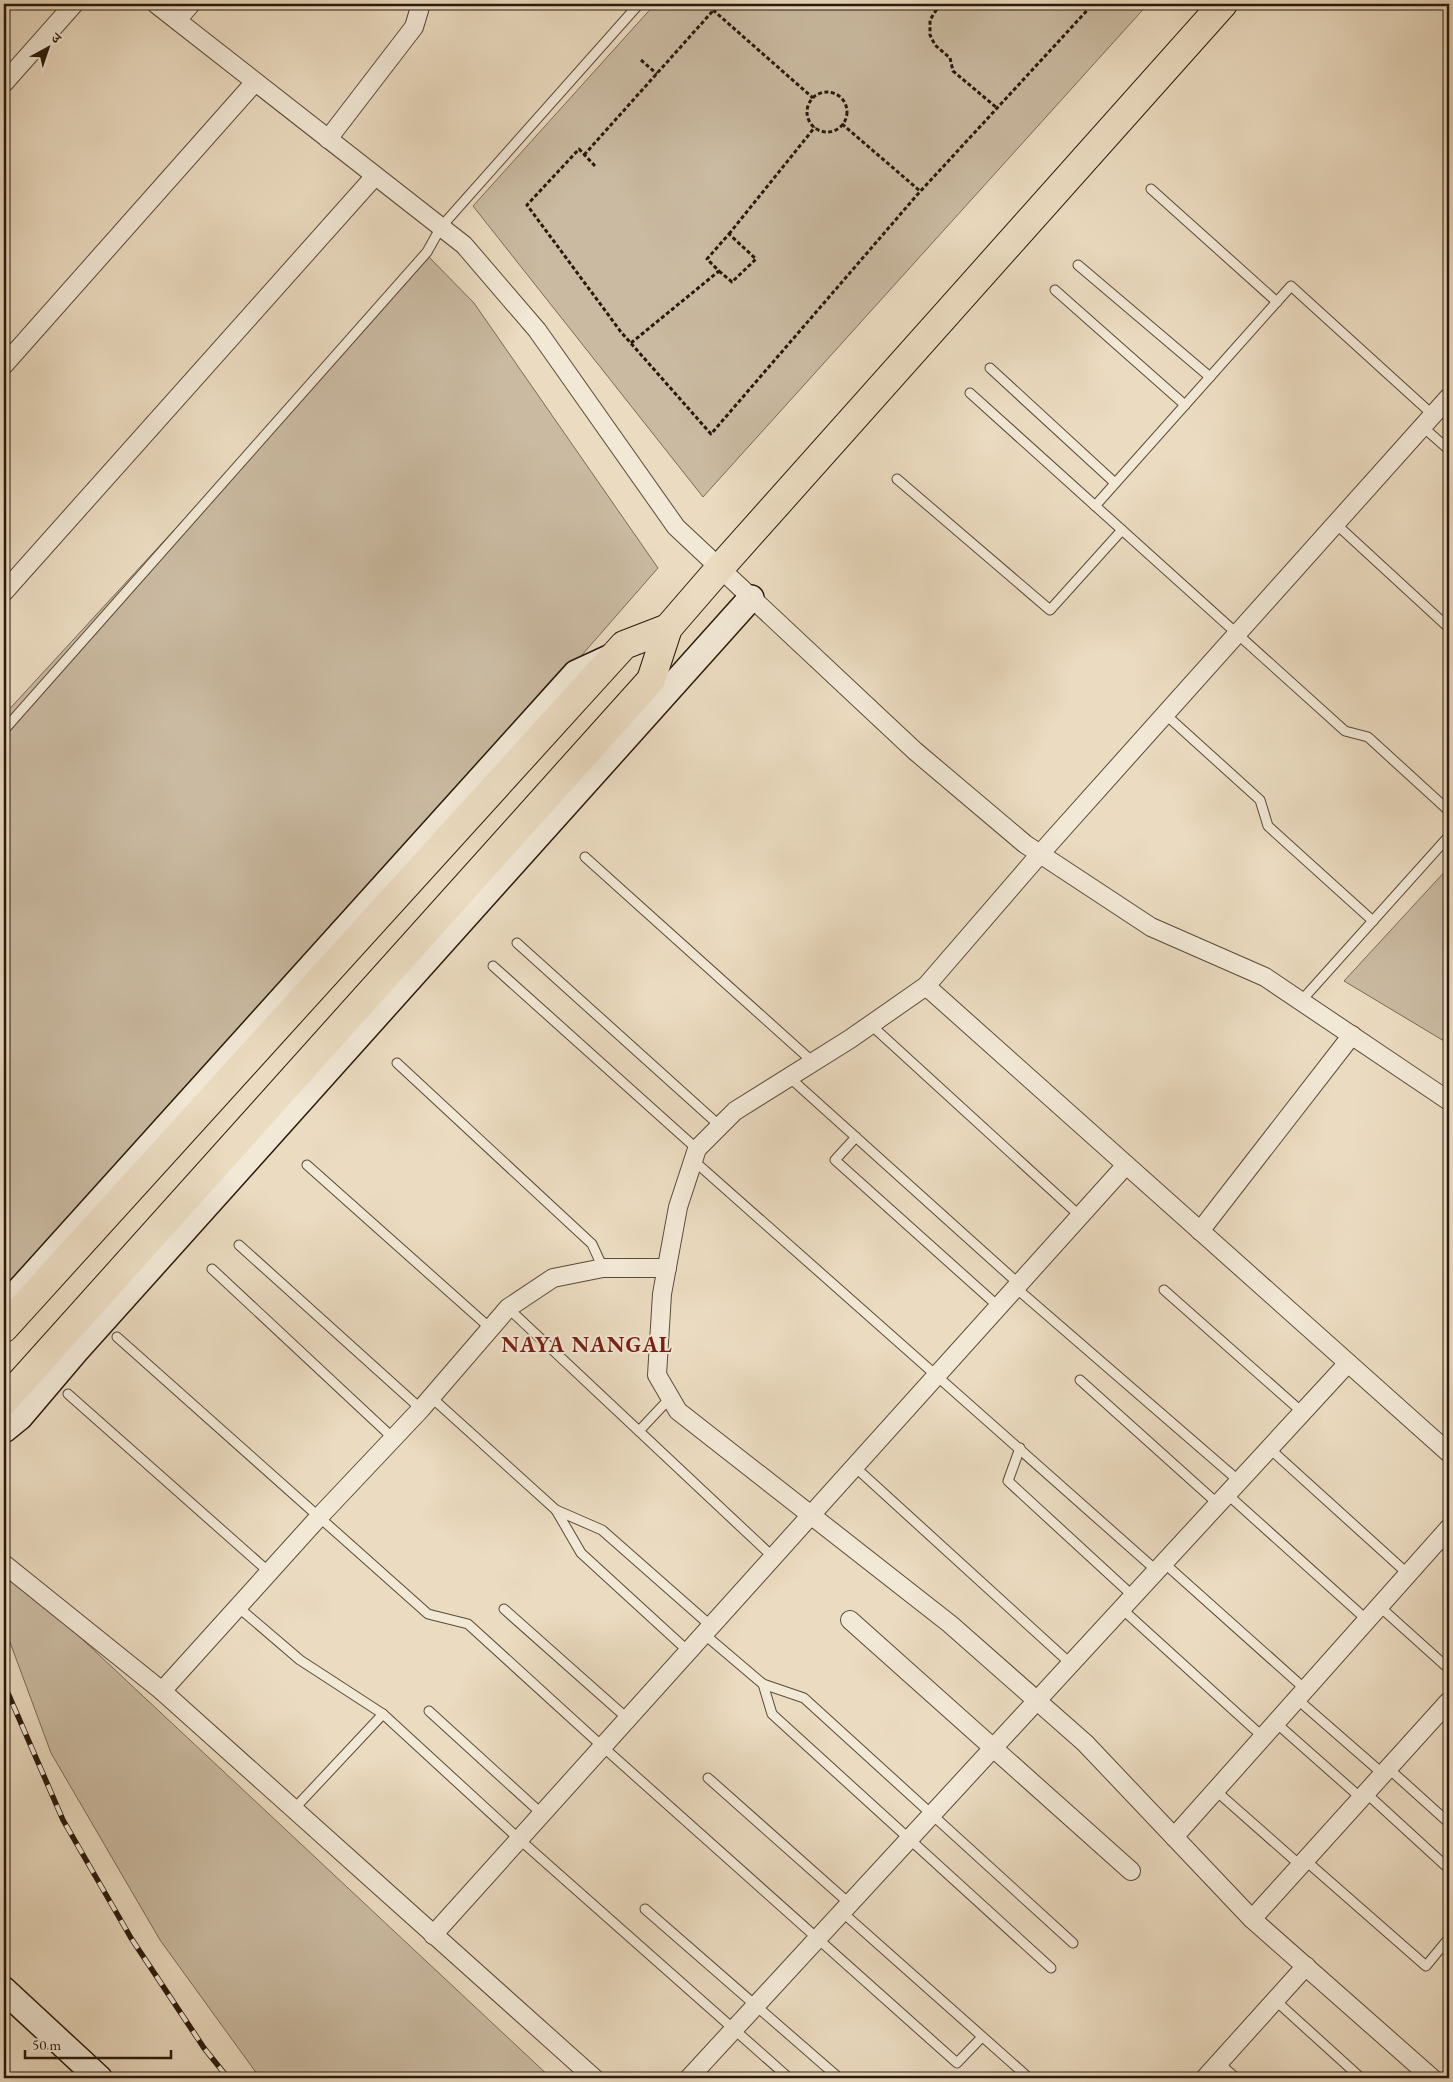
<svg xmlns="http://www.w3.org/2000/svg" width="1453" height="2082" font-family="'EB Garamond','Noto Serif Devanagari',serif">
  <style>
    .green { fill: #cabaa1; stroke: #7a6a56 }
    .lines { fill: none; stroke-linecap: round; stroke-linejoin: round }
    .lane-casing { stroke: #5a4a38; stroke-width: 11 }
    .street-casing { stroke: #5a4a38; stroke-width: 20 }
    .secondary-casing { stroke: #29190b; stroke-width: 28 }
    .highway-casing { stroke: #29190b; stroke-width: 30 }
    .path { stroke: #29190b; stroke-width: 3; stroke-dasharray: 4 2.5; stroke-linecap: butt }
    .lane { stroke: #f2e8d6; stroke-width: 9 }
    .street { stroke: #f2e8d6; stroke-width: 18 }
    .secondary { stroke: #f2e8d6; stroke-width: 25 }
    .highway { stroke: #ebdbc0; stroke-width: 28 }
    .rail-casing { stroke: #29190b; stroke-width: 5.5 }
    .rail { stroke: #f2e8d6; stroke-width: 4; stroke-dasharray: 11; stroke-linecap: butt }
    .labels { text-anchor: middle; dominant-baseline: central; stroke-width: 4; stroke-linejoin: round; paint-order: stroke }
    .district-label { font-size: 22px; font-weight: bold; letter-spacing: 1px; fill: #7a1f14; stroke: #f2e8d6 }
  </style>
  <rect width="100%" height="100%" fill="#ebdbc0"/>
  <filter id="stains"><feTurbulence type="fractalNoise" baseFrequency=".004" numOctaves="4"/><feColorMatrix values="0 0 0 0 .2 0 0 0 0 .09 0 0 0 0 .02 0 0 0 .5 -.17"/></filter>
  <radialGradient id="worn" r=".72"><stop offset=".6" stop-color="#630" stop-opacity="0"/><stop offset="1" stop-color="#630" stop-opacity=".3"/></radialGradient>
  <!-- green -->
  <g class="green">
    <path d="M655 4H1148L703 497 473 206Z"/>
    <path d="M427 255 474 303 658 568 4 1316V715Z"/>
    <path d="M1449 867V1044L1344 981Z"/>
    <path d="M4 1566 551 2078H260L160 1940 51 1753 4 1626Z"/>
  </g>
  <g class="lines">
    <!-- lane casing -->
    <g class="lane-casing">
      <g id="lane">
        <path d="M1151 189 1277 302"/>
        <path d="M1078 265 1210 377"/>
        <path d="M1055 290 1185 405"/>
        <path d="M990 368 1115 483"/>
        <path d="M970 393 1345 731 1368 737 1449 811"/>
        <path d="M1423 427 1449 450"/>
        <path d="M897 479 1050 610 1122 530"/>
        <path d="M1095 506 1291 286 1433 415"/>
        <path d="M1336 524 1449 628"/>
        <path d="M1165 714 1260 800 1268 826 1373 921"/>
        <path d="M4 730 427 252 441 227 639 4"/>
        <path d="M585 857 813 1062"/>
        <path d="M517 943 720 1126"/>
        <path d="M493 966 697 1149"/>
        <path d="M1301 1001 1449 836"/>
        <path d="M871 1025 1080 1216"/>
        <path d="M397 1063 592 1244 603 1268"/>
        <path d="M789 1077 1019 1284"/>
        <path d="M856 1137 835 1160 999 1307"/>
        <path d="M693 1160 1157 1571"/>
        <path d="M307 1165 490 1328"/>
        <path d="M239 1245 421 1409"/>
        <path d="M212 1269 393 1438"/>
        <path d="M1016 1288 1239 1481"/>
        <path d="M1164 1290 1302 1412"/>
        <path d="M508 1308 773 1557"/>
        <path d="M117 1337 428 1614 468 1624 603 1747 957 2063 982 2037"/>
        <path d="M1080 1380 1218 1504"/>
        <path d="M68 1394 269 1572"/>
        <path d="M431 1397 556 1510 602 1530 711 1626"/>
        <path d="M639 1431 670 1398"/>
        <path d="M1020 1448 1008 1481 1133 1596"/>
        <path d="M1269 1448 1408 1574"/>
        <path d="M855 1467 1071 1664"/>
        <path d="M1227 1494 1367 1620"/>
        <path d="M556 1510 581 1553 688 1651"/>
        <path d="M1439 1540 1449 1549"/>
        <path d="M1164 1563 1305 1689"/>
        <path d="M1379 1606 1449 1669"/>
        <path d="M238 1607 300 1660 383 1714"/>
        <path d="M504 1609 628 1719"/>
        <path d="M1122 1609 1263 1737"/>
        <path d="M704 1634 763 1684 804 1698 1073 1943"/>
        <path d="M763 1684 772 1714 1051 1968"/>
        <path d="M1297 1699 1383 1774"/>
        <path d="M429 1711 542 1814"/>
        <path d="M1275 1722 1361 1798"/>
        <path d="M1388 1768 1449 1823"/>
        <path d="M708 1778 850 1904"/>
        <path d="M1215 1790 1300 1865"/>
        <path d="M1366 1793 1449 1869"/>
        <path d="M294 1809 383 1714 519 1839 789 2078"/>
        <path d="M1305 1860 1426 1966 1449 1938"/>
        <path d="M645 1909 839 2078"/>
        <path d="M842 1912 1029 2078"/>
        <path d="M1275 2000 1361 2078"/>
        <path d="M1219 2063 1236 2078"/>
      </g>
    </g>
    <!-- street casing -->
    <g class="street-casing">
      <g id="street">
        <path d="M156 4 464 245 537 330 676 527 915 751 1025 844 1151 927 1265 977 1449 1101"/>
        <path d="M177 20 191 4"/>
        <path d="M4 83 74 4"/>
        <path d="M328 139 414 27 421 4"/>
        <path d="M4 365 255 82"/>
        <path d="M4 592 375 176"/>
        <path d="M926 986 1449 1453"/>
        <path d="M1200 1231 1352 1035"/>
        <path d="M4 1564 162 1691 594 2078"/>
        <path d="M850 1620 1131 1871"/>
        <path d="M162 1691 319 1517 421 1409 508 1308 553 1278 603 1268H667"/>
        <path d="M1174 1837 1449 1528"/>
        <path d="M1252 1919 1449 1701"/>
        <path d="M433 1935 1126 1165"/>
        <path d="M689 2078 1348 1363"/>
        <path d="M1205 2078 1306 1966"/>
        <path d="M1432 2078 1252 1919 1085 1743 950 1624 678 1411 657 1375 662 1294 678 1207 697 1149 735 1111 850 1039 926 986 1040 854 1449 397"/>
      </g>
    </g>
    <!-- secondary casing -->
    <g class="secondary-casing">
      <g id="secondary">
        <path d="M4 1307 576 673 613 656"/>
        <path d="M4 1430 20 1417 76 1351 751 598"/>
        <path d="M4 1990 99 2078"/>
      </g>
    </g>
    <!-- highway casing -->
    <g class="highway-casing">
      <g id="highway">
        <path d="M4 1328 624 645 668 628"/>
        <path d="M4 1401 651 680 668 628 719 569 1223 4"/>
      </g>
    </g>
    <!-- path -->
    <g class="path">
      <path d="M940 4 930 20V35L935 45 950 58 953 71 997 108"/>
      <path d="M713 10 813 98"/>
      <path d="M641 60 657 74"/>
      <circle cx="827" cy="112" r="20"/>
      <path d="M842 124 920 191"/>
      <path d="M584 155 719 4"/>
      <path d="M595 166 579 149 527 205 621 332 711 434 917 195 1093 4"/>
      <path d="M729 234 815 127"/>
      <path d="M631 343 719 271 707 259 729 234 756 259 732 282 719 271"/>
    </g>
    <!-- lane -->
    <use href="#lane" class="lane"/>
    <!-- street -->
    <use href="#street" class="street"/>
    <!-- secondary -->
    <use href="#secondary" class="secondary"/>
    <!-- highway -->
    <use href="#highway" class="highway"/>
    <!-- rail casing -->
    <g class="rail-casing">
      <path id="rail" d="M4 1684 63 1820 131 1938 204 2048 228 2078"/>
    </g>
    <!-- rail -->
    <use href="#rail" class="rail"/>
  </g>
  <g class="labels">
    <!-- district labels -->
    <g class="district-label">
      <text x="587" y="1344">NAYA NANGAL</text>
    </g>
  </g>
  <!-- margin -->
  <rect width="1453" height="2082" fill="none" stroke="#ebdbc0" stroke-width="20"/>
  <rect x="5" y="5" width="1443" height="2072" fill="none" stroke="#29190b" stroke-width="2.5"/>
  <rect x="10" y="10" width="1433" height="2062" fill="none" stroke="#29190b"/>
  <!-- north arrow -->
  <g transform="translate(48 48) rotate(40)" stroke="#f2e8d6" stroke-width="4" paint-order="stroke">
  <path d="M0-4L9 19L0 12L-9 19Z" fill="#29190b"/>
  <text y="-8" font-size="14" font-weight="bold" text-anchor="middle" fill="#29190b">उ</text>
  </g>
  <!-- scale -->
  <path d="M25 2050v8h146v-8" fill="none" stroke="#29190b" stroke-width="2.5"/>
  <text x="32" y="2050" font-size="15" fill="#29190b" stroke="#f2e8d6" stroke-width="4" paint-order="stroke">50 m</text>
  <rect width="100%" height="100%" filter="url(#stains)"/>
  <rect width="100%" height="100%" fill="url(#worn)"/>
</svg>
